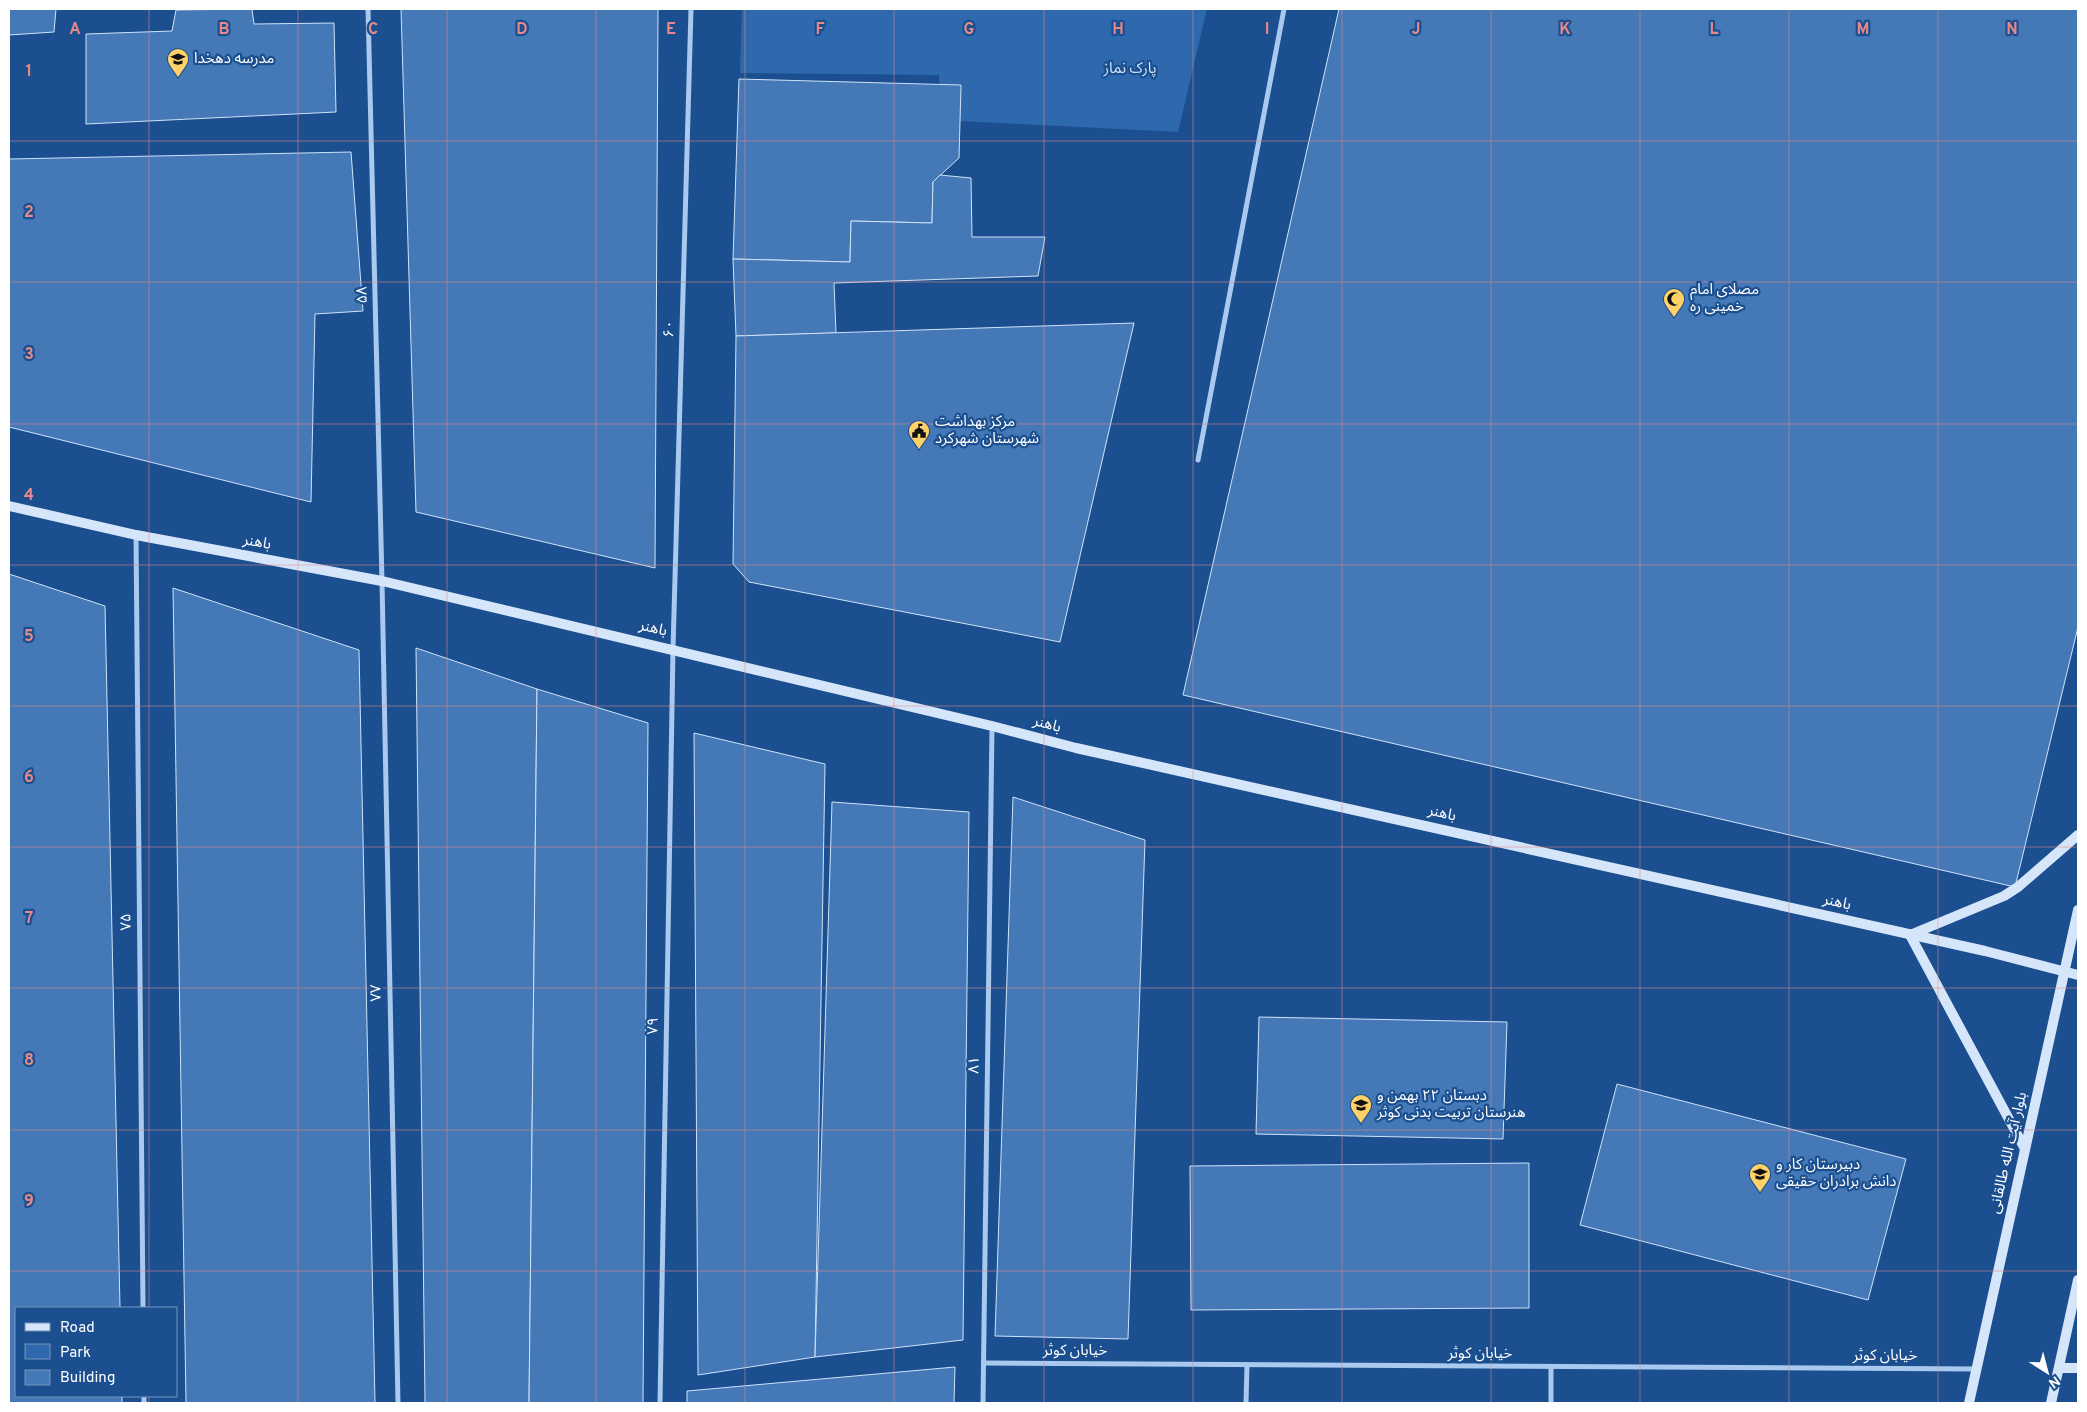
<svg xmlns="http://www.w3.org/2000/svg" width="2087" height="1412" font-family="Overpass,'Noto Sans Arabic',sans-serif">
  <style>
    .green { fill: #2e69ad }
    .building { fill: #4478b7; stroke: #cfe3fa }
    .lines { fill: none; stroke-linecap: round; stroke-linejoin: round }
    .minor { stroke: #a9c9ee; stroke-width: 5 }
    .secondary { stroke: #d6e6fa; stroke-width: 10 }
    .grid { fill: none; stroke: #e88989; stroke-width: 1; stroke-opacity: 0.55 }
    .labels { text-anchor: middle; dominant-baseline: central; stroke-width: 4.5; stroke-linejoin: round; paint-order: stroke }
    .poi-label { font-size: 15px; fill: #fff; stroke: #1b4f8f; text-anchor: start }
    .park-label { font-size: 15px; fill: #cfe3fa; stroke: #1b4f8f }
    .street-label { font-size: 15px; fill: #fff; stroke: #1b4f8f }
    .grid-label { font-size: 16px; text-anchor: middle; font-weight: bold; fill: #e88989; stroke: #1b4f8f; stroke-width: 4.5; stroke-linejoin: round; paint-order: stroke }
  </style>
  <rect width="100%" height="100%" fill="#1b4f8f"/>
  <!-- green -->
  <path class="green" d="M742 9H1207L1178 132 940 120 939 75 740 73Z"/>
  <!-- building -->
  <g class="building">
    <path d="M9 9H56L54 32 9 35Z"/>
    <path d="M252 9 254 24 334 23 336 112 86 124V34L172 31 176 10Z"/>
    <path d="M401 9H658L655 568 416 512Z"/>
    <path d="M1339 9H2078V627L2015 887 1183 695Z"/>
    <path d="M739 79 961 85 959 158 933 182 932 223 851 221 850 262 733 259Z"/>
    <path d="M351 152 363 311 315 314 311 502 9 427V159Z"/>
    <path d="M940 175 971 178 972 237H1045L1038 276 834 283 836 333 736 336 733 259 850 262 851 221 932 223 933 182Z"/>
    <path d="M1134 323 1060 642 749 582 733 564 736 336Z"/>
    <path d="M9 574 105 606 120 1308H16V1396H122V1403H9Z"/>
    <path d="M173 588 359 650 375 1403H186Z"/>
    <path d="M416 648 537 689 529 1403H425Z"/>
    <path d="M537 689 648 723 643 1403H529Z"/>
    <path d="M694 733 825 764 815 1357 698 1375Z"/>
    <path d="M1013 797 1145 840 1128 1339 995 1336Z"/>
    <path d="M832 802 969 812 963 1340 815 1357Z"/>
    <path d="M1259 1017 1507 1022 1503 1139 1256 1134Z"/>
    <path d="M1617 1084 1906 1159 1868 1300 1580 1225Z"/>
    <path d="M1529 1163V1308L1191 1310 1190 1166Z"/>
    <path d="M955 1367 954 1403H687V1391Z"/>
  </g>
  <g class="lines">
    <!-- minor -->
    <g class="minor">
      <path d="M368 9 382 581 398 1403"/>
      <path d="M1198 460 1284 9"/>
      <path d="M136 535 143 1308"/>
      <path d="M984 1363 1976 1369"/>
      <path d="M144 1396V1403"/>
      <path d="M660 1403 673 649 691 9"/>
      <path d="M983 1403 992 727"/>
      <path d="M1246 1403 1247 1365"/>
      <path d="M1551 1403V1367"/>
    </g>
    <!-- secondary -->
    <g class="secondary">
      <path d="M9 506 136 535 382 581 992 726 1076 748 1985 951 2078 975"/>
      <path d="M1910 935 2025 1149"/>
      <path d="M1910 935 2004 896 2018 887 2078 835"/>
      <path d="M2059 1368H2078"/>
      <path d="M1969 1403 2078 910"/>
      <path d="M2051 1403 2078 1280"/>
    </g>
  </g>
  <!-- grid -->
  <path class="grid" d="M149 9V1308M298 9V1403M447 9V1403M596 9V1403M745 9V1403M894 9V1403M1044 9V1403M1193 9V1403M1342 9V1403M1491 9V1403M1640 9V1403M1789 9V1403M1938 9V1403M9 141H2078M9 282H2078M9 424H2078M9 565H2078M9 706H2078M9 847H2078M9 988H2078M9 1130H2078M9 1271H2078M149 1396V1403"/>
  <!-- icons -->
  <defs>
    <g id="school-pin" transform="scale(1.125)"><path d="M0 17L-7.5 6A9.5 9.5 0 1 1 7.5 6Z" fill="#ffd166" stroke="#1b4f8f"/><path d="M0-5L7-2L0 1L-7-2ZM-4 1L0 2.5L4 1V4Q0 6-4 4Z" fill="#111"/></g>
    <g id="mosque-pin" transform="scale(1.125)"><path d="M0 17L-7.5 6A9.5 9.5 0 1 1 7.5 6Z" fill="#ffd166" stroke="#1b4f8f"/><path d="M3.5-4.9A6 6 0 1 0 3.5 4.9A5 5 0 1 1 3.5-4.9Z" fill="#111"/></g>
    <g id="civic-pin" transform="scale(1.125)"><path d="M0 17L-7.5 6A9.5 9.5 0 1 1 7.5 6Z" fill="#ffd166" stroke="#1b4f8f"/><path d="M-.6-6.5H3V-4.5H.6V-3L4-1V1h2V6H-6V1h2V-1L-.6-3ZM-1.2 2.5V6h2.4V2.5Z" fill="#111"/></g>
  </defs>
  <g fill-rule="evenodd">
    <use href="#school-pin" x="178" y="59"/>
    <use href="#mosque-pin" x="1674" y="299"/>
    <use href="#civic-pin" x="919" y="431"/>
    <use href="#school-pin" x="1361" y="1105"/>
    <use href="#school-pin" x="1760" y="1174"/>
  </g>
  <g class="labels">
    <!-- poi labels -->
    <g class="poi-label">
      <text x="194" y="59">مدرسه دهخدا</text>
      <text x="1690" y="290">مصلای امام<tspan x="1690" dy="17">خمینی ره</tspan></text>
      <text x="935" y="422">مرکز بهداشت<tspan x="935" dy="17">شهرستان شهرکرد</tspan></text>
      <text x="1377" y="1096">دبستان ۲۲ بهمن و<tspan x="1377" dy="17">هنرستان تربیت بدنی کوثر</tspan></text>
      <text x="1776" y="1165">دبیرستان کار و<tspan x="1776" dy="17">دانش برادران حقیقی</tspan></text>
    </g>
    <!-- park labels -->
    <g class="park-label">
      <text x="1130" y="69">پارک نماز</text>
    </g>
    <!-- street labels -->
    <g class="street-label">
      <text transform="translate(363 295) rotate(-91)">۵۸</text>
      <text transform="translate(670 329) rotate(-88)">۶۰</text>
      <text transform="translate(257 543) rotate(11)">باهنر</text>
      <text transform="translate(653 629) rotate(13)">باهنر</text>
      <text transform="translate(1047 725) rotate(15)">باهنر</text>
      <text transform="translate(1442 814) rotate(13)">باهنر</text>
      <text transform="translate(1837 903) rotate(13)">باهنر</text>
      <text transform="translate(127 922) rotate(-91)">۷۵</text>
      <text transform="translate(377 993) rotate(-91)">۷۷</text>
      <text transform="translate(654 1026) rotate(-89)">۷۹</text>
      <text transform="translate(975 1065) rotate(-89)">۸۱</text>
      <text transform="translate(2009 1153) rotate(-77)">بلوار آیت الله طالقانی</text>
      <text x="1075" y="1351">خیابان کوثر</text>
      <text x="1480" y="1354">خیابان کوثر</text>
      <text x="1885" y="1356">خیابان کوثر</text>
    </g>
  </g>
  <g class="grid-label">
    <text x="75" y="34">A</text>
    <text x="224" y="34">B</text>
    <text x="373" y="34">C</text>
    <text x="522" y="34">D</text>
    <text x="671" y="34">E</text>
    <text x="820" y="34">F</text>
    <text x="969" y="34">G</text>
    <text x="1118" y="34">H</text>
    <text x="1267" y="34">I</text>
    <text x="1416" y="34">J</text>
    <text x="1565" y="34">K</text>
    <text x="1714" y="34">L</text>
    <text x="1863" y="34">M</text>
    <text x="2012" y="34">N</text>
    <text x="29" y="76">1</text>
    <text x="29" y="217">2</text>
    <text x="29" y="359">3</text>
    <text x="29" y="500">4</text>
    <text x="29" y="641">5</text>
    <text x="29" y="782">6</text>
    <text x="29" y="923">7</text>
    <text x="29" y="1065">8</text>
    <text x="29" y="1206">9</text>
  </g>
  <!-- border -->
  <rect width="2087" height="1412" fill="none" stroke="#ffffff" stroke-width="20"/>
  <!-- legend -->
  <rect x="15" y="1307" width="162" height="90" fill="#1b4f8f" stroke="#7695bc"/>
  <rect x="25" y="1323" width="25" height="8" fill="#d6e6fa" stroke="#7695bc"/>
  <text x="60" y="1332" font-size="15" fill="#ffffff">Road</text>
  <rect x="25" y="1344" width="25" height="15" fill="#2e69ad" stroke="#7695bc"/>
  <text x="60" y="1357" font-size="15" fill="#ffffff">Park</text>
  <rect x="25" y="1370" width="25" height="15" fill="#4478b7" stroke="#7695bc"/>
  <text x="60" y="1382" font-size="15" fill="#ffffff">Building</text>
  <!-- north arrow -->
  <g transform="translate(2047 1372) rotate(144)" stroke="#1b4f8f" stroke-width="4" paint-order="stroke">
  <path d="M0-4L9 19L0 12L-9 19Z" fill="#ffffff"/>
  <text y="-8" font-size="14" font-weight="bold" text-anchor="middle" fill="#ffffff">N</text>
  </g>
</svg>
